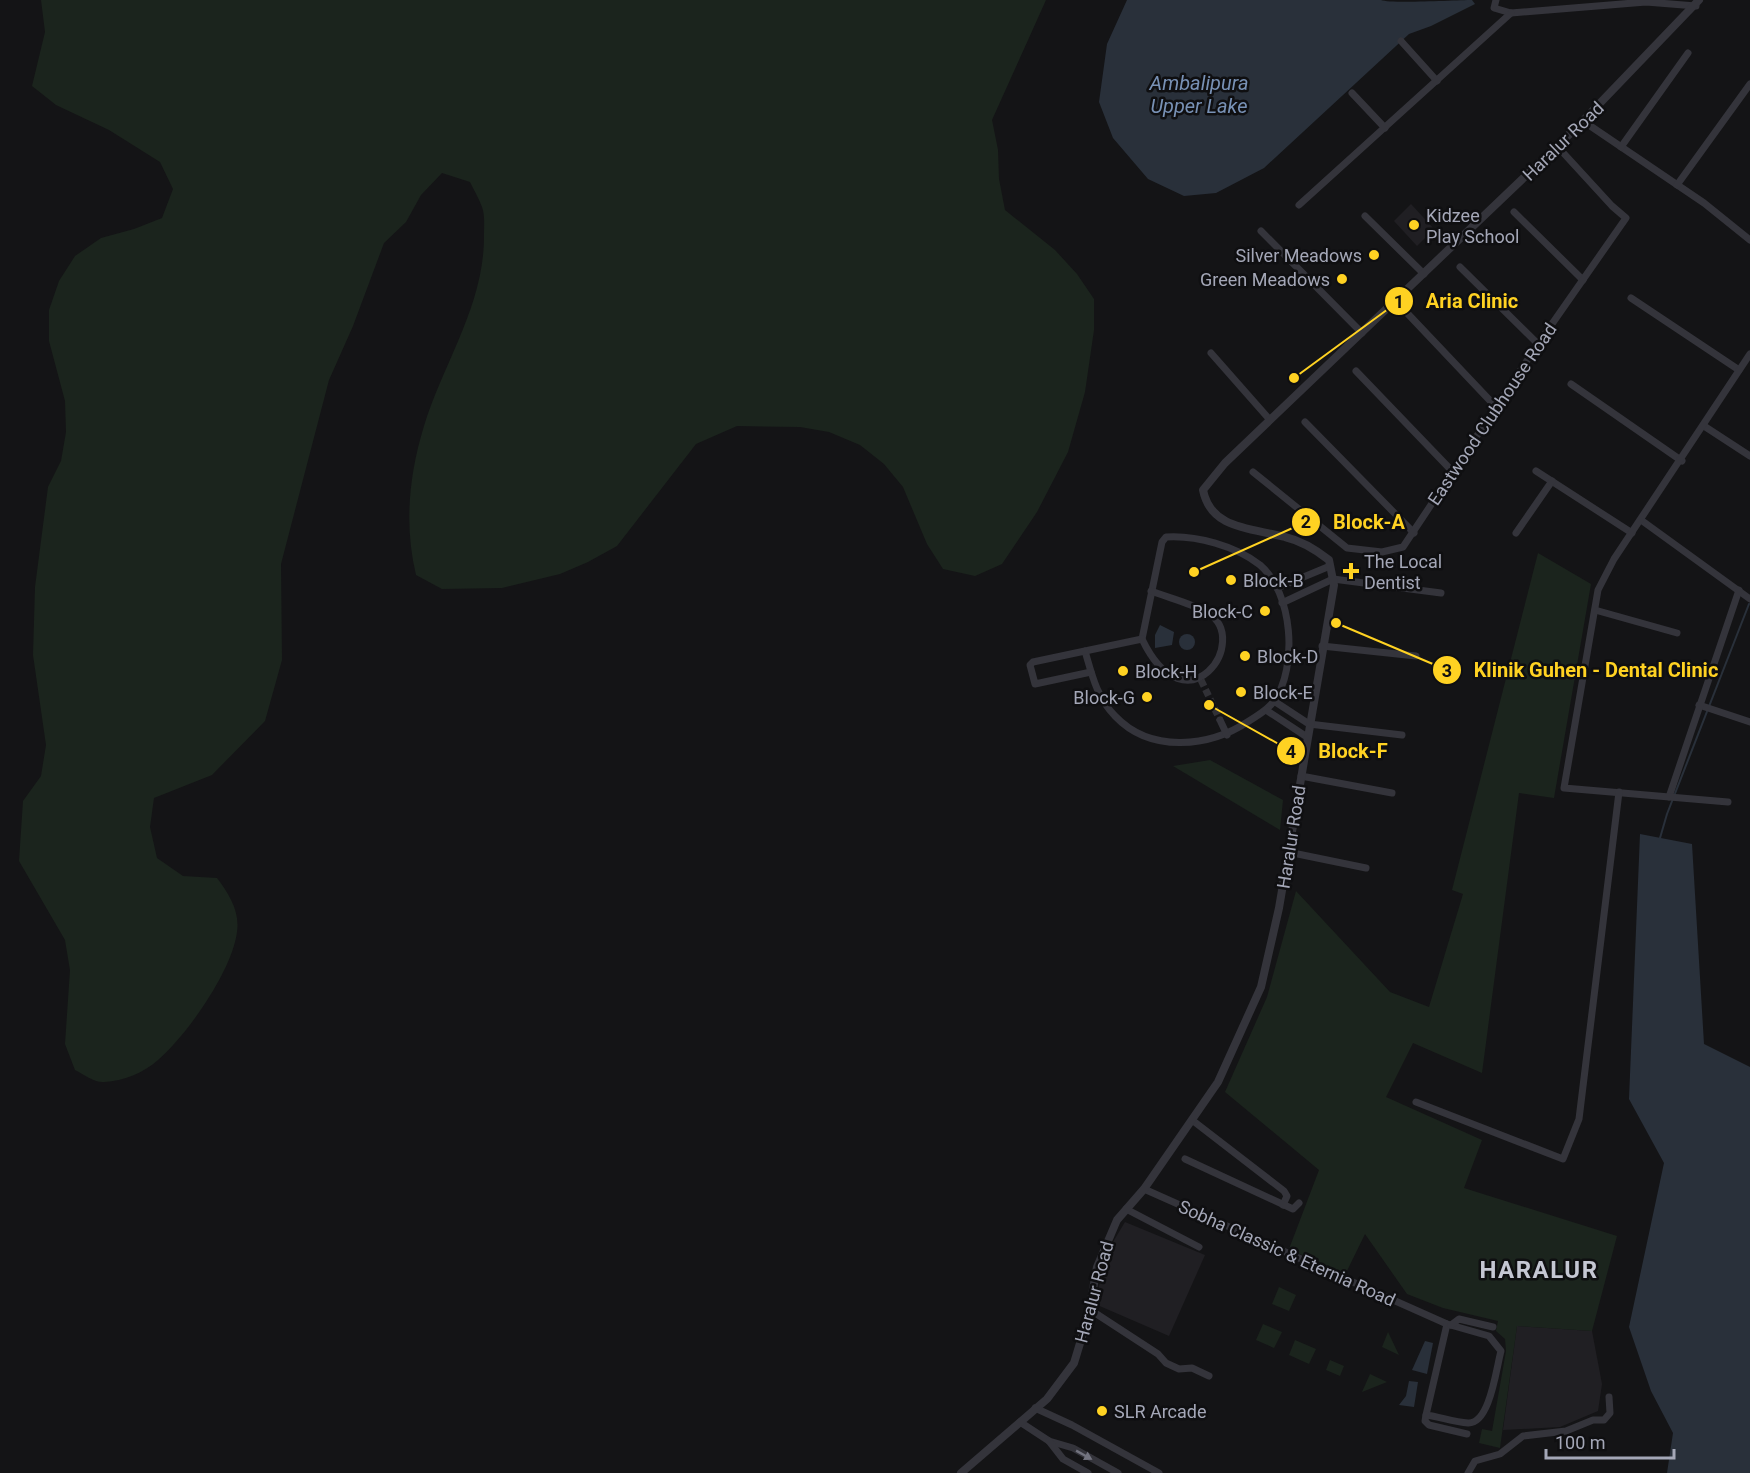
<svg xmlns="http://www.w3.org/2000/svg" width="1750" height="1473" font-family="Roboto,sans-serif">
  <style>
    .built { fill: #201f23 }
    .green { fill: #1b241d }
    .water { fill: #29303a }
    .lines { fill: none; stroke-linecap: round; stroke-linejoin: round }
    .stream { stroke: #29303a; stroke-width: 2 }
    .minor-tunnel { stroke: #313136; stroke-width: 7; stroke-dasharray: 7 3.5; stroke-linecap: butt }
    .minor { stroke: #34343b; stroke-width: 7 }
    .tertiary { stroke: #34343b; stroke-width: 8 }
    .oneway { fill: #72737f }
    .poi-dot { fill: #ffd222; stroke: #0f0f11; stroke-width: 2 }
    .labels { text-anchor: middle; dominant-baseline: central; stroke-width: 5; stroke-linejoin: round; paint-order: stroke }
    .street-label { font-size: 18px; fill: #a4a7b7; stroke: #0f0f11 }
    .poi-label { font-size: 18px; fill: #a4a7b7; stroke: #0f0f11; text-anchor: start }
    .water-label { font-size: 20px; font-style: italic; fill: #7891b5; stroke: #0f0f11 }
    .district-label { font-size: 24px; font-weight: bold; letter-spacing: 1.5px; fill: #c5c7d3; stroke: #0f0f11 }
    .leader { fill: none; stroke: #ffd222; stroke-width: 2 }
    .callout-dot { fill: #ffd222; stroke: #0f0f11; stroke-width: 2 }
    .mark-label { font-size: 18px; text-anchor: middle; font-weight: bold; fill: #111 }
    .callout-label { font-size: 20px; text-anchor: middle; font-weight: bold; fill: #ffd222; stroke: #0f0f11; stroke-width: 5; stroke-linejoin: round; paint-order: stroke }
  </style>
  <rect width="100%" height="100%" fill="#141416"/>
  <!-- built -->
  <g class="built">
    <path d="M1411 204 1434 229 1417 246 1394 221Z"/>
    <path d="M1125 1222 1205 1255 1169 1336 1095 1304 1107 1252Z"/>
    <path d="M1517 1326 1592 1331 1602 1384 1598 1411 1560 1427 1503 1430Z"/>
  </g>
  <!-- green -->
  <g class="green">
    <path d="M41 0H1046L992 120 998 150 999 179 1005 210 1055 250 1077 274 1094 299V330L1085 392 1068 452 1037 512 1002 564 975 576 943 569 927 544 903 487 884 464 860 445 829 432 800 427 737 426 696 444 617 546 588 562 560 574 502 588 442 589 416 575C404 525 409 475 424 426 444 361 485 304 484 234 484 226 485 215 482 207 479 199 474 190 470 182L442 173 421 195 406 222 384 243 353 326 329 380 281 564 282 660 265 721 212 775 154 798 150 827 157 858 183 876 217 878C229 894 240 911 237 932 232 971 187 1035 158 1060 143 1073 124 1081 104 1082 95 1083 83 1074 75 1070L65 1044 70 970 65 940 19 861 23 801 41 776 46 745 33 655 35 587 48 487 61 461 66 432 65 401 49 341V310L59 281 75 256 101 238 134 229 162 218 173 189 160 162 109 130 56 105 32 86 45 32Z"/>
    <path d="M1538 553 1591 584 1554 798 1519 793 1482 1073 1413 1043 1386 1097 1482 1140 1464 1188 1617 1236 1592 1331 1517 1326 1500 1448 1479 1443 1482 1429 1492 1431 1506 1351 1505 1339 1496 1331 1498 1321 1443 1308 1407 1294 1365 1234 1345 1275 1289 1249 1319 1170 1225 1092 1267 997 1296 891 1390 992 1429 1007 1463 894 1452 890Z"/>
    <path d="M1210 760 1283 800 1280 830 1173 766Z"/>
    <path d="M1279 1287 1296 1295 1289 1311 1272 1304Z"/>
    <path d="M1263 1324 1282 1332 1274 1348 1256 1340Z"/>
    <path d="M1388 1332 1399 1355 1382 1347Z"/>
    <path d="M1295 1340 1316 1349 1309 1364 1289 1355Z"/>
    <path d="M1330 1360 1344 1366 1340 1376 1326 1370Z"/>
    <path d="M1370 1374 1387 1382 1362 1392Z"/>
  </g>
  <!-- water -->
  <g class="water">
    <path d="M1127 0H1381C1391 4 1456 0 1472 0L1475 4 1431 26 1409 34 1264 168 1216 193 1184 196 1148 179 1113 138 1099 102 1107 44Z"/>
    <path d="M1160 625 1174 632 1172 645 1155 648V635Z"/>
    <circle cx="1187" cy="642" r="8"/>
    <path d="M1640 834 1692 844 1704 1044 1750 1067V1473H1667L1673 1433 1651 1391 1629 1327 1664 1163 1629 1099Z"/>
    <path d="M1425 1341 1433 1343 1427 1374 1412 1370Z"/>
    <path d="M1409 1381 1418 1382 1414 1407 1399 1405 1406 1396Z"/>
  </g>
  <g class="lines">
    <!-- stream -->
    <path class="stream" d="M1660 838 1667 814 1749 604"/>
    <!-- minor-tunnel -->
    <path class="minor-tunnel" d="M1201 680 1220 720"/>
    <!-- minor -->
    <g class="minor">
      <path d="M1496 0 1494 8 1511 13 1646 2 1696 6"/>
      <path d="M1401 41 1437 81"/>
      <path d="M1352 93 1385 128"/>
      <path d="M1583 121 1704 203 1750 240"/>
      <path d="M1621 147 1688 53"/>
      <path d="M1677 185 1750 84"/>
      <path d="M1299 205 1511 13"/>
      <path d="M1514 212 1583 280"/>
      <path d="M1365 216 1424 274"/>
      <path d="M1261 231 1362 333"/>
      <path d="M1460 267 1538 344"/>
      <path d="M1631 298 1739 370"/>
      <path d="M1408 314 1497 408"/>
      <path d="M1211 353 1270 420"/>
      <path d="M1356 371 1453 472"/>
      <path d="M1571 384 1682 461"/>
      <path d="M1305 422 1414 533"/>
      <path d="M1704 426 1750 456"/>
      <path d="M1536 471 1632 533"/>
      <path d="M1253 472 1347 548 1382 552 1403 547 1538 344 1626 218 1612 206 1557 146"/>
      <path d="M1641 520 1750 599"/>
      <path d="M1516 533 1552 481"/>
      <path d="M1166 537C1196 535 1236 546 1260 565 1293 593 1298 667 1274 701 1268 710 1258 715 1249 721 1210 747 1151 754 1115 716 1097 698 1092 675 1085 651L1142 639 1162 542Z"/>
      <path d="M1277 588 1330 566"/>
      <path d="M1282 603 1333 579 1441 593"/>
      <path d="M1595 610 1677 633"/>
      <path d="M1142 639C1187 733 1252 640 1208 613 1191 603 1169 598 1151 591"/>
      <path d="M1322 646 1416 656"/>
      <path d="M1085 651 1033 662 1030 665 1035 684 1091 672"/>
      <path d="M1274 701 1309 724 1402 735"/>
      <path d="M1699 705 1750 722"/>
      <path d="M1266 710 1307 737"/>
      <path d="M1220 720 1227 735"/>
      <path d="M1301 776 1392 793"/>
      <path d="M1669 797 1739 590"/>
      <path d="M1728 802 1564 788 1598 590 1614 559 1750 354"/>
      <path d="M1288 852 1366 868"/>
      <path d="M1416 1102 1563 1159 1579 1119 1619 792"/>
      <path d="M1192 1120 1284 1191 1287 1196 1283 1205"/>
      <path d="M1185 1159 1293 1209 1299 1203"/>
      <path d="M1144 1189 1447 1324"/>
      <path d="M1126 1209 1199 1247"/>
      <path d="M1089 1309 1158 1354 1166 1363 1179 1369 1192 1368 1209 1376"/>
      <path d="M1447 1324 1489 1336 1501 1351C1496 1369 1490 1424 1468 1423 1454 1422 1440 1417 1426 1415Z"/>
      <path d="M1451 1325 1459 1319 1493 1327"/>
      <path d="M1035 1408 1072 1425 1159 1473"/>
      <path d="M1426 1415 1425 1421 1429 1425 1467 1434"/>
      <path d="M1020 1422 1049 1441 1073 1448 1118 1473"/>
      <path d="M1049 1441 1063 1459 1088 1473"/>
      <path d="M1468 1473 1475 1461 1500 1454 1523 1436 1566 1431 1593 1420H1604L1610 1413 1609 1397"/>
    </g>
    <!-- tertiary -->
    <path class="tertiary" d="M961 1473 1047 1399 1074 1363 1088 1317 1097 1267 1117 1220 1144 1189 1218 1082 1261 987 1279 908 1334 585 1329 560C1315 549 1302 541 1285 537 1252 528 1211 530 1203 490L1225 463 1579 125 1699 0"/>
  </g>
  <!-- one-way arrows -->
  <defs><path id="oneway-solid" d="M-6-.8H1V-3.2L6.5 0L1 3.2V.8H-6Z" transform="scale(1.5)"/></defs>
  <use class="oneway" href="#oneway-solid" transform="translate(1084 1455) rotate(29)"/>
  <!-- markers -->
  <g class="poi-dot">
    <circle cx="1414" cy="225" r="6"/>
    <circle cx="1374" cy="255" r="6"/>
    <circle cx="1342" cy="279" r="6"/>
    <path d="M1348 562h6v6h6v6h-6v6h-6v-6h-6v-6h6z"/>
    <circle cx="1231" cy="580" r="6"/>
    <circle cx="1265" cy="611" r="6"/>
    <circle cx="1245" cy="656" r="6"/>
    <circle cx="1123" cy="671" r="6"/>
    <circle cx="1241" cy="692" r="6"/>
    <circle cx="1147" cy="697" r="6"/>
    <circle cx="1102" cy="1411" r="6"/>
  </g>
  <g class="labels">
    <!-- street labels -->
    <g class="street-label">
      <text transform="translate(1563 141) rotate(-44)">Haralur Road</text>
      <text transform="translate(1492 414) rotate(-56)">Eastwood Clubhouse Road</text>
      <text transform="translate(1291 837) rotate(-81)">Haralur Road</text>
      <text transform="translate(1287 1253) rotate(24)">Sobha Classic &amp; Eternia Road</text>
      <text transform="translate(1094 1292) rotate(-75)">Haralur Road</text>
    </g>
    <!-- poi labels -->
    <g class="poi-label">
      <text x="1426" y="215">Kidzee<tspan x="1426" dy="21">Play School</tspan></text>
      <text x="1362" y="255" text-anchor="end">Silver Meadows</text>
      <text x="1330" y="279" text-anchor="end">Green Meadows</text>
      <text x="1364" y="561">The Local<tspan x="1364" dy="21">Dentist</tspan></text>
      <text x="1243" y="580">Block-B</text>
      <text x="1253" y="611" text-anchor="end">Block-C</text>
      <text x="1257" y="656">Block-D</text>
      <text x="1135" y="671">Block-H</text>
      <text x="1253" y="692">Block-E</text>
      <text x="1135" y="697" text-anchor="end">Block-G</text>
      <text x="1114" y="1411">SLR Arcade</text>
    </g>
    <!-- water labels -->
    <g class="water-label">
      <text x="1199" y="83">Ambalipura<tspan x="1199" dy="23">Upper Lake</tspan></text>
    </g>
    <!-- district labels -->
    <g class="district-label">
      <text x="1539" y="1270">HARALUR</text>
    </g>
  </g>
  <!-- callouts -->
  <path class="leader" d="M1294 378L1399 301M1194 572L1306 522M1336 623L1447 670M1209 705L1291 751"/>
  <g class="callout-dot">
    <circle cx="1294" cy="378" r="6"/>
    <circle cx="1194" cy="572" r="6"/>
    <circle cx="1336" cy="623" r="6"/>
    <circle cx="1209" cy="705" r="6"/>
    <circle cx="1399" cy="301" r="15"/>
    <circle cx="1306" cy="522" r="15"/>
    <circle cx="1447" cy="670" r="15"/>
    <circle cx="1291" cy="751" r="15"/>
  </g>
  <g class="mark-label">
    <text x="1399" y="308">1</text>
    <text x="1306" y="528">2</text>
    <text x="1447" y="677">3</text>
    <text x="1291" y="758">4</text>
  </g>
  <g class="callout-label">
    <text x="1472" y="308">Aria Clinic</text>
    <text x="1369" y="529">Block-A</text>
    <text x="1596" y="677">Klinik Guhen - Dental Clinic</text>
    <text x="1353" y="758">Block-F</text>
  </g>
  <!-- scale -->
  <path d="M1546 1449v9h128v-9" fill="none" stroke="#a4a7b7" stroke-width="3"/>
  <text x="1555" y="1449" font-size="18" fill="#a4a7b7" stroke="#0f0f11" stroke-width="4.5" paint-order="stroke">100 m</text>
</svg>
